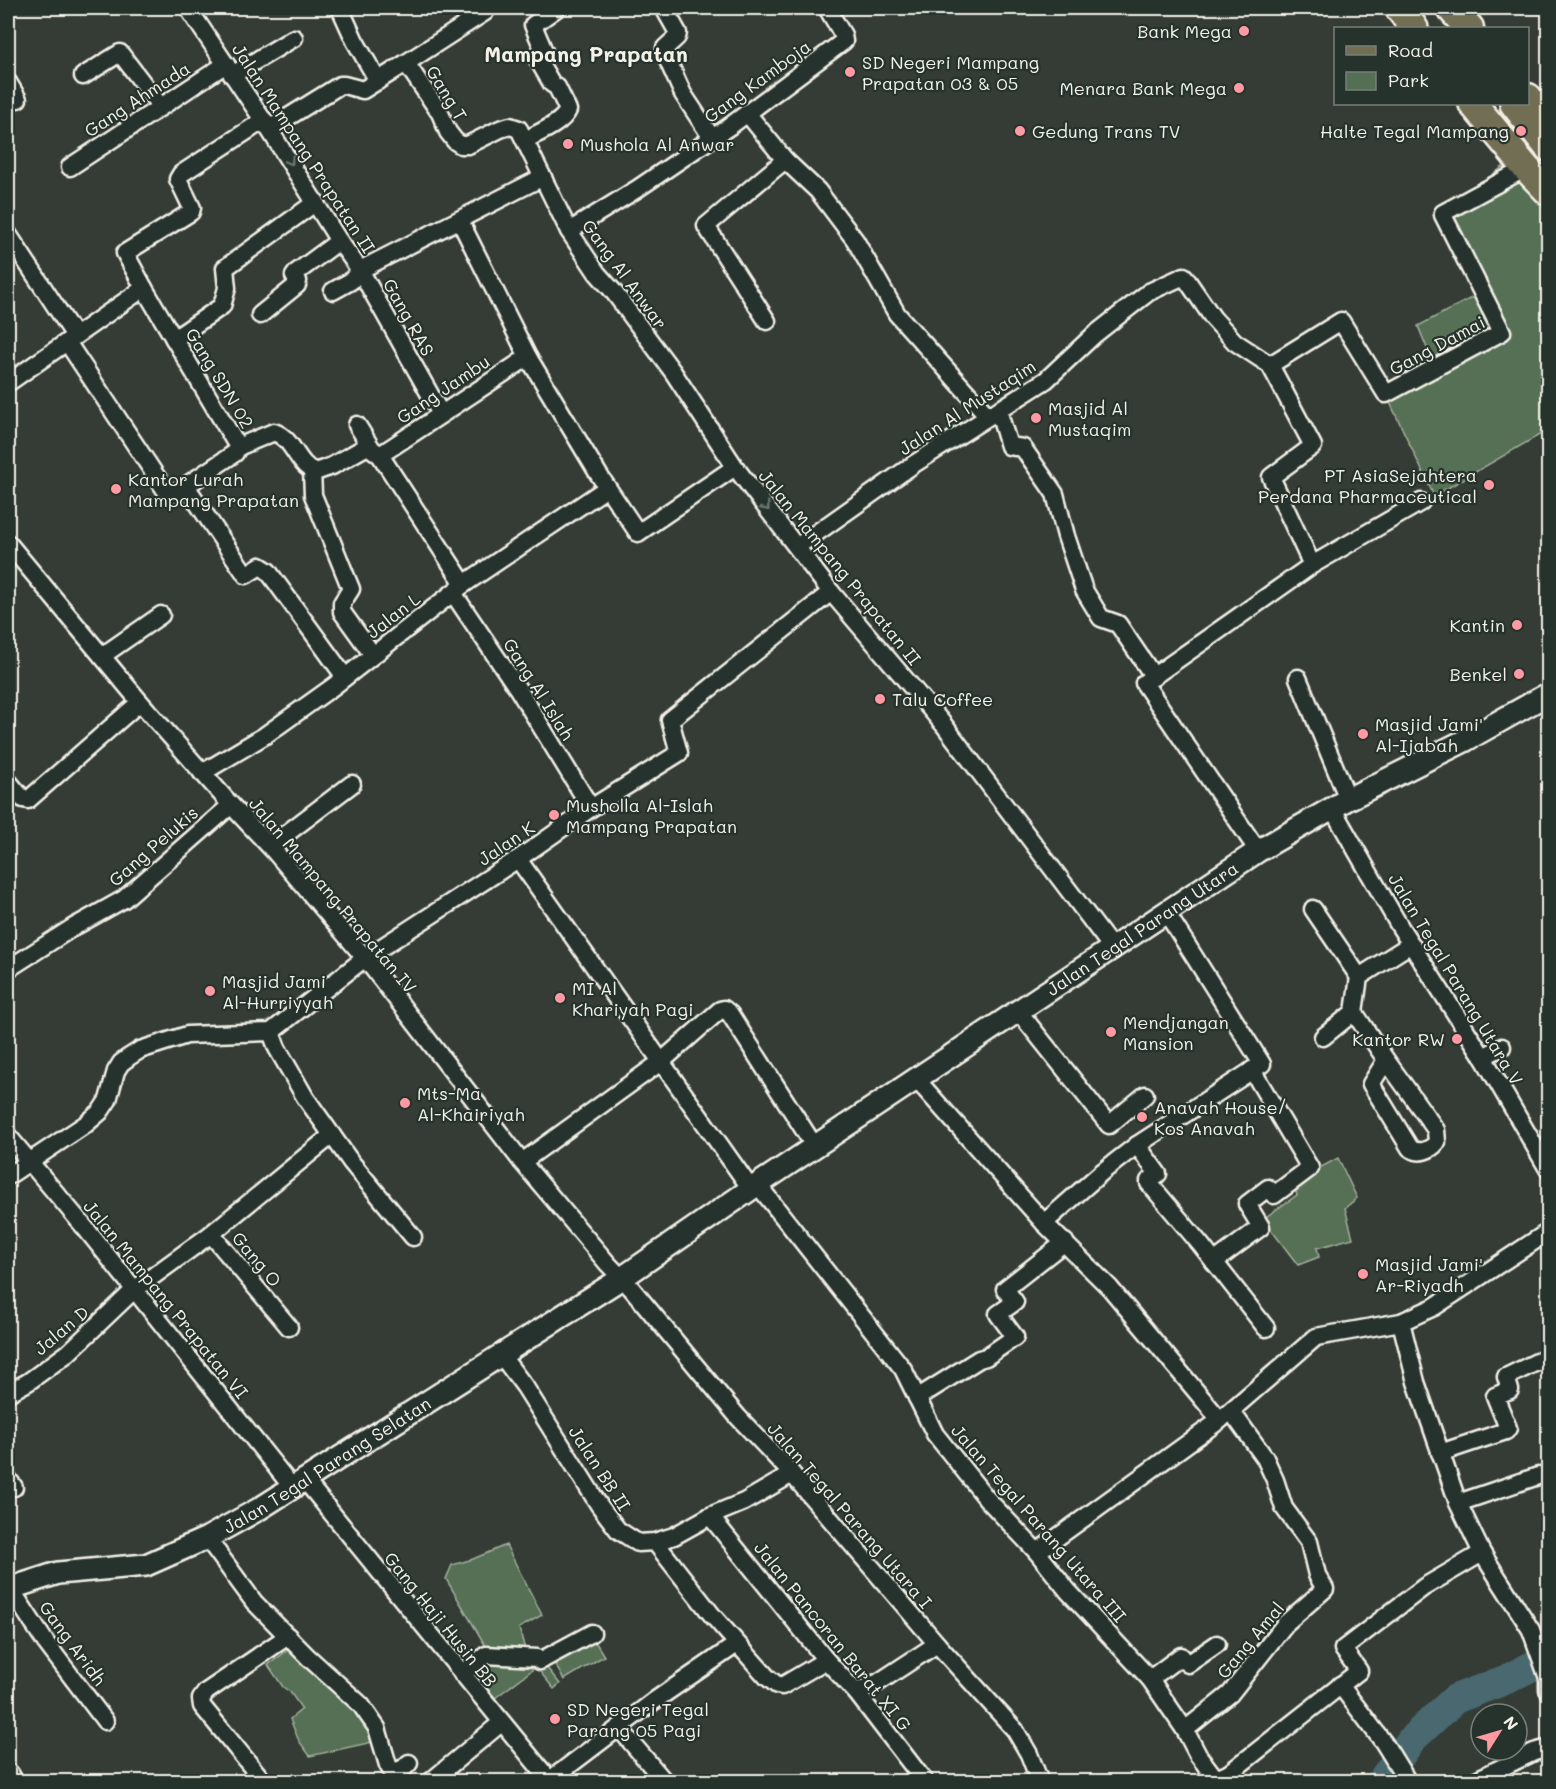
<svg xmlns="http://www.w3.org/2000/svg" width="1556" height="1789" font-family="Mali,sans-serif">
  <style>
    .green { fill: #556f55; stroke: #a4b09e; stroke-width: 1.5 }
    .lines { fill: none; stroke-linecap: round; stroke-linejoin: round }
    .river { stroke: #4a6870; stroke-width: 30 }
    .minor-casing { stroke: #f4f1e8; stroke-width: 21 }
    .tertiary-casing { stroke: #f4f1e8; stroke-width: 26 }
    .primary-casing { stroke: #f4f1e8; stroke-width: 32 }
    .trunk-casing { stroke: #f4f1e8; stroke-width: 33 }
    .minor { stroke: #26332d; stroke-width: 16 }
    .tertiary { stroke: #26332d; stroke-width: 21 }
    .primary { stroke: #726e52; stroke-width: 27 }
    .trunk { stroke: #726e52; stroke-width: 28 }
    .oneway { stroke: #6e766e }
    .poi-dot { fill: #ff9aa2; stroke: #26332d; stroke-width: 2 }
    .labels { text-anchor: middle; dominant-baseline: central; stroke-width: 4.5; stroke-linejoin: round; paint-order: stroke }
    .poi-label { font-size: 18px; fill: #f4f1e8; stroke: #26332d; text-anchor: start }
    .street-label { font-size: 18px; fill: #f4f1e8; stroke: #26332d }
    .quarter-label { font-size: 21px; font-weight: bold; fill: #f4f1e8; stroke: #26332d }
  </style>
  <rect width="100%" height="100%" fill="#343c35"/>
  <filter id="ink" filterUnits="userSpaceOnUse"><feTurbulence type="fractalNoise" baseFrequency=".0167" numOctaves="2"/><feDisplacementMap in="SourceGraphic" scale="12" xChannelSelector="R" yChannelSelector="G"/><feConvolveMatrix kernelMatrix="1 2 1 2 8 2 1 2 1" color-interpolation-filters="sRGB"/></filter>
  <g filter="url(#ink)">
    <!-- green -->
    <g class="green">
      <path d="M1512 160 1523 171 1548 207V430L1434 496 1386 394 1433 363 1418 326 1479 294 1443 212Z"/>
      <path d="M1338 1158 1357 1198 1345 1208 1353 1238 1317 1248 1319 1257 1298 1265 1263 1219 1297 1195 1293 1182Z"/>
      <path d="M506 1545 542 1615 519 1628 526 1653 488 1650 446 1579 452 1565 473 1559Z"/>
      <path d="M593 1638 604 1656 564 1680 553 1661Z"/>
      <path d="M291 1648 351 1701 377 1741 310 1756 299 1741 290 1719 302 1709 290 1692 283 1687 268 1665Z"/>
      <path d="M488 1658 543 1663 560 1684 554 1689 536 1667 495 1698 473 1670Z"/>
    </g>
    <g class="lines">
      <!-- river -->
      <path class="river" d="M1381 1782 1412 1739 1455 1699 1505 1680 1548 1658"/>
      <!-- minor casing -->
      <g class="minor-casing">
        <g id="minor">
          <path d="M188 8 269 129 339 241 360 270 441 414"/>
          <path d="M340 8 355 41 378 81"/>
          <path d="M664 8 678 33 677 37 665 48V54L683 94 712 138"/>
          <path d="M406 63 485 12"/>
          <path d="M232 75 294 38"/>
          <path d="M83 76 120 53 161 107"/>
          <path d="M8 82 18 99"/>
          <path d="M747 113 785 160 818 191 855 240 897 314 988 416"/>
          <path d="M269 129 340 85H344L363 90 406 63 440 113 448 132 455 141 461 145H468L500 129 510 126 519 129 569 231 597 273 613 291 673 372 735 467 831 592 944 725 1113 949"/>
          <path d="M525 140C538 133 562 124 568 110L557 87 552 84 538 60 544 54V51L533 25 557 8"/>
          <path d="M70 167 226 64"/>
          <path d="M460 221 528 357 599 475 638 533 735 467"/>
          <path d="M569 231 637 189 730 126 844 41 843 35 827 8"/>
          <path d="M8 234 75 336"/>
          <path d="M144 288 238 447"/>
          <path d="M333 291 351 281 360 270 543 177"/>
          <path d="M260 315 297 285 298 281 294 276 297 272 339 241"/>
          <path d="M767 321 706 226 785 160"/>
          <path d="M174 339 222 306 227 288 225 268 316 202"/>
          <path d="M67 342 168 494 172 495 235 453 238 447"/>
          <path d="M1270 365 1313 446 1271 477 1312 565"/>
          <path d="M8 383 144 288 125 253 191 212 192 208 178 179 181 174 264 120"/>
          <path d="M998 410 1009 446 1023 448 1055 494 1066 536 1084 590 1101 618 1118 624 1154 677"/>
          <path d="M357 425 372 449 380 455 464 584"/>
          <path d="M238 447 274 432C294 439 296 464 315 472L332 466 369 445"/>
          <path d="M380 455 528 357"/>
          <path d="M312 470 313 495 351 589 342 603V612L373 655"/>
          <path d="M186 486 246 575 260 566 268 571 345 677"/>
          <path d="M8 543 140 702 231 805 275 852 365 958 522 1162 608 1264 632 1289 738 1417 792 1474 937 1644 1015 1730 1029 1754 1040 1782"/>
          <path d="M798 546 914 464 1046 380 1094 335 1122 313 1149 292 1184 276 1213 318 1235 342 1270 365 1341 321 1386 394 1502 332 1443 215V213L1526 168"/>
          <path d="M453 593 518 689 591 808"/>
          <path d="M102 656 161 615"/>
          <path d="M1298 678 1348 799"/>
          <path d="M202 773 264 736 334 686 464 584 607 488"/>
          <path d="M8 781 23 799 28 800 140 702"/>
          <path d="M1332 808 1400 927 1483 1057 1548 1169"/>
          <path d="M270 846 352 784"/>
          <path d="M1258 851 1144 683 1312 565 1421 502"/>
          <path d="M518 859 751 1189"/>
          <path d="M1313 909 1359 977"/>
          <path d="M8 969 72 928 124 899 231 805"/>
          <path d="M1019 1012 1109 1125 1145 1095"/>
          <path d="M1354 1012 1386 1060 1436 1130 1437 1142C1431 1150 1419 1155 1410 1148L1371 1084 1386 1060"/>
          <path d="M271 1032 277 1048 305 1097 351 1162 413 1237"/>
          <path d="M1323 1037 1354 1012 1359 977 1411 944"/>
          <path d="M1483 1057 1502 1047"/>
          <path d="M917 1080 1044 1223 1110 1288 1220 1420"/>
          <path d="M8 1136 86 1229 292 1487"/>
          <path d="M1137 1145 1158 1174 1149 1181V1183L1201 1245 1266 1328"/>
          <path d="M522 1162 662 1061 720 1010 724 1009 730 1014 815 1147"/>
          <path d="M8 1176 86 1124 100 1112 108 1100 116 1071 121 1063 129 1057 140 1050 187 1035 271 1032 365 958 518 859 591 808 679 753 670 720 831 592"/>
          <path d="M758 1185 903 1369 935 1434 987 1499 1037 1552 1068 1591 1150 1679 1185 1730 1198 1755 1216 1779 1228 1774 1234 1782"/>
          <path d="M1044 1223 1102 1172 1137 1145 1262 1064 1166 912"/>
          <path d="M211 1234 289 1327"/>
          <path d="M1214 1262 1261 1227 1247 1204 1268 1188 1274 1195 1310 1168 1252 1070"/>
          <path d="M1401 1322 1416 1382 1458 1503 1482 1553 1531 1630 1548 1678V1690"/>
          <path d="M501 1355 525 1387 599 1505 618 1530 638 1543 655 1542 674 1536 710 1516 744 1502 792 1474"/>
          <path d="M8 1393 28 1382 68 1353 134 1290 211 1234 332 1135"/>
          <path d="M917 1398 979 1359 986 1357 1015 1337 998 1314 1015 1302 1005 1289 1065 1242"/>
          <path d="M1440 1453 1506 1431 1508 1428 1495 1396 1510 1390 1506 1377 1545 1358"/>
          <path d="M8 1479 14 1487"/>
          <path d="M304 1479 551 1782"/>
          <path d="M1458 1503 1538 1476"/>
          <path d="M710 1516 826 1660 856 1692 925 1782"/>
          <path d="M207 1538 254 1602 308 1657 361 1705 377 1728 388 1765 392 1772 403 1769 409 1763"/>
          <path d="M655 1542 712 1615 767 1677 777 1685 782 1686 826 1660"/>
          <path d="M1037 1552 1220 1420 1316 1337 1401 1322 1434 1307 1548 1232"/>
          <path d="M10 1588 46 1643 105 1721"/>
          <path d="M462 1674 486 1655 537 1658 540 1661 592 1633"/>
          <path d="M1150 1679 1181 1656 1188 1664 1217 1644"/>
          <path d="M1340 1685 1384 1743 1408 1782"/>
          <path d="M856 1692 879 1682 937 1644"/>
          <path d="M619 1728 665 1782"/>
          <path d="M1185 1730 1230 1694 1286 1623 1325 1589 1317 1575 1309 1542 1284 1508 1275 1480 1265 1458 1231 1411"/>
          <path d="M1228 1774 1359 1671 1343 1649 1424 1587 1482 1553"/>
          <path d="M550 1780 654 1701 737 1644"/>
          <path d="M264 1782 202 1706 201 1699 206 1692 288 1636"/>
          <path d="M430 1782 501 1723"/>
          <path d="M1472 1782 1534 1752 1548 1748"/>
        </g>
      </g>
      <!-- tertiary casing -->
      <g class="tertiary-casing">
        <g id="tertiary">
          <path id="s1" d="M8 1589 58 1573 146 1565 207 1538 259 1509 622 1278 751 1189 1258 851 1348 799 1466 740 1548 694"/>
          <path d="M8 1775 12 1782"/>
        </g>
      </g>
      <!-- primary casing -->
      <g class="primary-casing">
        <g id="primary">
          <path d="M1399 8 1414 28"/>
          <path d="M1473 104 1526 168 1548 191"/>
          <path d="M1514 104 1548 147"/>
        </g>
      </g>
      <!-- trunk casing -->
      <g class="trunk-casing">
        <g id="trunk">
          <path d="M1451 8 1469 28"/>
          <path d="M1528 98 1536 109 1548 119"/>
        </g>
      </g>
      <!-- minor -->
      <use href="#minor" class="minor"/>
      <!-- tertiary -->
      <use href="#tertiary" class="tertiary"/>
      <!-- primary -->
      <use href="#primary" class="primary"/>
      <!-- trunk -->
      <use href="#trunk" class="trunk"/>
    </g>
    <!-- one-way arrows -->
    <defs><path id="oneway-chevron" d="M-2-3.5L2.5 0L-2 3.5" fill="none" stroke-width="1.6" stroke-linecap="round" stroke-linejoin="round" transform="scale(1.5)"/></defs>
    <g class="oneway">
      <use href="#oneway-chevron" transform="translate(290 161) rotate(57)"/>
      <use href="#oneway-chevron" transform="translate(766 507) rotate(51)"/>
    </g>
  </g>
  <!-- markers -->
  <g class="poi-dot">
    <circle cx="1244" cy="31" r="6"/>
    <circle cx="850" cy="72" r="6"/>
    <circle cx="1239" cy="88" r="6"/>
    <circle cx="1020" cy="131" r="6"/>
    <circle cx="1521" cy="131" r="6"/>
    <circle cx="568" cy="144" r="6"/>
    <circle cx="1036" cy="418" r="6"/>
    <circle cx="1489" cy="485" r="6"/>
    <circle cx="116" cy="489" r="6"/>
    <circle cx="1517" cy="625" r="6"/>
    <circle cx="1519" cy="674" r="6"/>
    <circle cx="880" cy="699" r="6"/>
    <circle cx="1363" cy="734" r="6"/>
    <circle cx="554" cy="815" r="6"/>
    <circle cx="210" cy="991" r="6"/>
    <circle cx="560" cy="998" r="6"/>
    <circle cx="1111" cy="1032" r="6"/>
    <circle cx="1457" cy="1039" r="6"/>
    <circle cx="405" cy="1103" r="6"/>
    <circle cx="1142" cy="1117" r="6"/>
    <circle cx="1363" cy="1274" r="6"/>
    <circle cx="555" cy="1719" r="6"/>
  </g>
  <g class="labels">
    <!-- poi labels -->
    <g class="poi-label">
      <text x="1232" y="31" text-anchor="end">Bank Mega</text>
      <text x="862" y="62">SD Negeri Mampang<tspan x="862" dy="21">Prapatan 03 &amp; 05</tspan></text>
      <text x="1227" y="88" text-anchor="end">Menara Bank Mega</text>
      <text x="1032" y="131">Gedung Trans TV</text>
      <text x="1509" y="131" text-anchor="end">Halte Tegal Mampang</text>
      <text x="580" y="144">Mushola Al Anwar</text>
      <text x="1048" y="408">Masjid Al<tspan x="1048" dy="21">Mustaqim</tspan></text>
      <text x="1477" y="475" text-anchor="end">PT AsiaSejahtera<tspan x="1477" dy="21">Perdana Pharmaceutical</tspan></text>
      <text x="128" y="479">Kantor Lurah<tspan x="128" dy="21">Mampang Prapatan</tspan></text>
      <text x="1505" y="625" text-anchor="end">Kantin</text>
      <text x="1507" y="674" text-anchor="end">Benkel</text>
      <text x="892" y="699">Talu Coffee</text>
      <text x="1375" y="724">Masjid Jami'<tspan x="1375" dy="21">Al-Ijabah</tspan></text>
      <text x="566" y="805">Musholla Al-Islah<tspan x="566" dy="21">Mampang Prapatan</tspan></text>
      <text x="222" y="981">Masjid Jami<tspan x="222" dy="21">Al-Hurriyyah</tspan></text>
      <text x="572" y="988">MI Al<tspan x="572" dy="21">Khariyah Pagi</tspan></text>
      <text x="1123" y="1022">Mendjangan<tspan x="1123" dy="21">Mansion</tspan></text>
      <text x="1445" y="1039" text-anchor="end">Kantor RW</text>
      <text x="417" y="1093">Mts-Ma<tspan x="417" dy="21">Al-Khairiyah</tspan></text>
      <text x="1154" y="1107">Anavah House/<tspan x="1154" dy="21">Kos Anavah</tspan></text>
      <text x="1375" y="1264">Masjid Jami'<tspan x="1375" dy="21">Ar-Riyadh</tspan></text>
      <text x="567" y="1709">SD Negeri Tegal<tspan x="567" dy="21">Parang 05 Pagi</tspan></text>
    </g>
    <!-- street labels -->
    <g class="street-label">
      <text transform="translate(757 81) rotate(-36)">Gang Kamboja</text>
      <text transform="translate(447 93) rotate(59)">Gang T</text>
      <text transform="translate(137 99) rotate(-33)">Gang Ahmada</text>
      <text transform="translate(304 148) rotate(57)">Jalan Mampang Prapatan II</text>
      <text transform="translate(625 274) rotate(54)">Gang Al Anwar</text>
      <text transform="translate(409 317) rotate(61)">Gang RAS</text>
      <text transform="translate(1437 345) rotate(-28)">Gang Damai</text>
      <text transform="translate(220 378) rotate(59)">Gang SDN 02</text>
      <text transform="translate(443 389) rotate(-34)">Gang Jambu</text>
      <text transform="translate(967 407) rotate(-33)">Jalan Al Mustaqim</text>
      <text transform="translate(840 567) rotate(51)">Jalan Mampang Prapatan II</text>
      <text transform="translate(393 615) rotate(-38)">Jalan L</text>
      <text transform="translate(539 689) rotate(58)">Gang Al Islah</text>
      <text transform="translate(506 843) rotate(-34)">Jalan K</text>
      <text transform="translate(153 846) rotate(-41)">Gang Pelukis</text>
      <text transform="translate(333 895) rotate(50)">Jalan Mampang Prapatan IV</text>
      <text stroke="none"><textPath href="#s1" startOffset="1324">Jalan Tegal Parang Utara</textPath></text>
      <text transform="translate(1456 979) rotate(59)">Jalan Tegal Parang Utara V</text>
      <text transform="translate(257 1259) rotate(50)">Gang O</text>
      <text transform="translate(166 1299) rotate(51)">Jalan Mampang Prapatan VI</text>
      <text transform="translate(61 1330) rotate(-40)">Jalan D</text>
      <text stroke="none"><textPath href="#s1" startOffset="348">Jalan Tegal Parang Selatan</textPath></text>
      <text transform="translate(600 1468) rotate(57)">Jalan BB II</text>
      <text transform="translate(850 1515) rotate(49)">Jalan Tegal Parang Utara I</text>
      <text transform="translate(1039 1523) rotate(49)">Jalan Tegal Parang Utara III</text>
      <text transform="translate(441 1619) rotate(51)">Gang Haji Husin BB</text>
      <text transform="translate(833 1636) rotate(51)">Jalan Pancoran Barat XI G</text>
      <text transform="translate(1250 1640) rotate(-50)">Gang Amal</text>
      <text transform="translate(73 1643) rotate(54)">Gang Aridh</text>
    </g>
    <!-- quarter labels -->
    <g class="quarter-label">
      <text x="586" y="53">Mampang Prapatan</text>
    </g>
  </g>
  <!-- margin -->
  <rect width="1556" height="1789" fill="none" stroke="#26332d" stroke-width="30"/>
  <rect x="15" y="15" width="1526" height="1759" fill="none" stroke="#f4f1e8" stroke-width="2" filter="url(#ink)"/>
  <!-- legend -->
  <rect x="1334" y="27" width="195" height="78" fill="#26332d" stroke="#787f78" stroke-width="1.5"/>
  <rect x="1346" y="46" width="30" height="9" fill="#726e52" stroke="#787f78" stroke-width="1.5"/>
  <text x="1388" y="57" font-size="18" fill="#f4f1e8">Road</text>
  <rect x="1346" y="72" width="30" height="18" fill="#556f55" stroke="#787f78" stroke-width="1.5"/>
  <text x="1388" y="87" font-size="18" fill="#f4f1e8">Park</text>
  <!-- north arrow -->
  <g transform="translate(1499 1732) rotate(53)"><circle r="28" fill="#26332d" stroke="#787f78" stroke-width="1.5"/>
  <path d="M0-4.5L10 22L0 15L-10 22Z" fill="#ff9aa2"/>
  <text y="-9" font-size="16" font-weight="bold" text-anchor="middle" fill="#f4f1e8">N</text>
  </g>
</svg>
